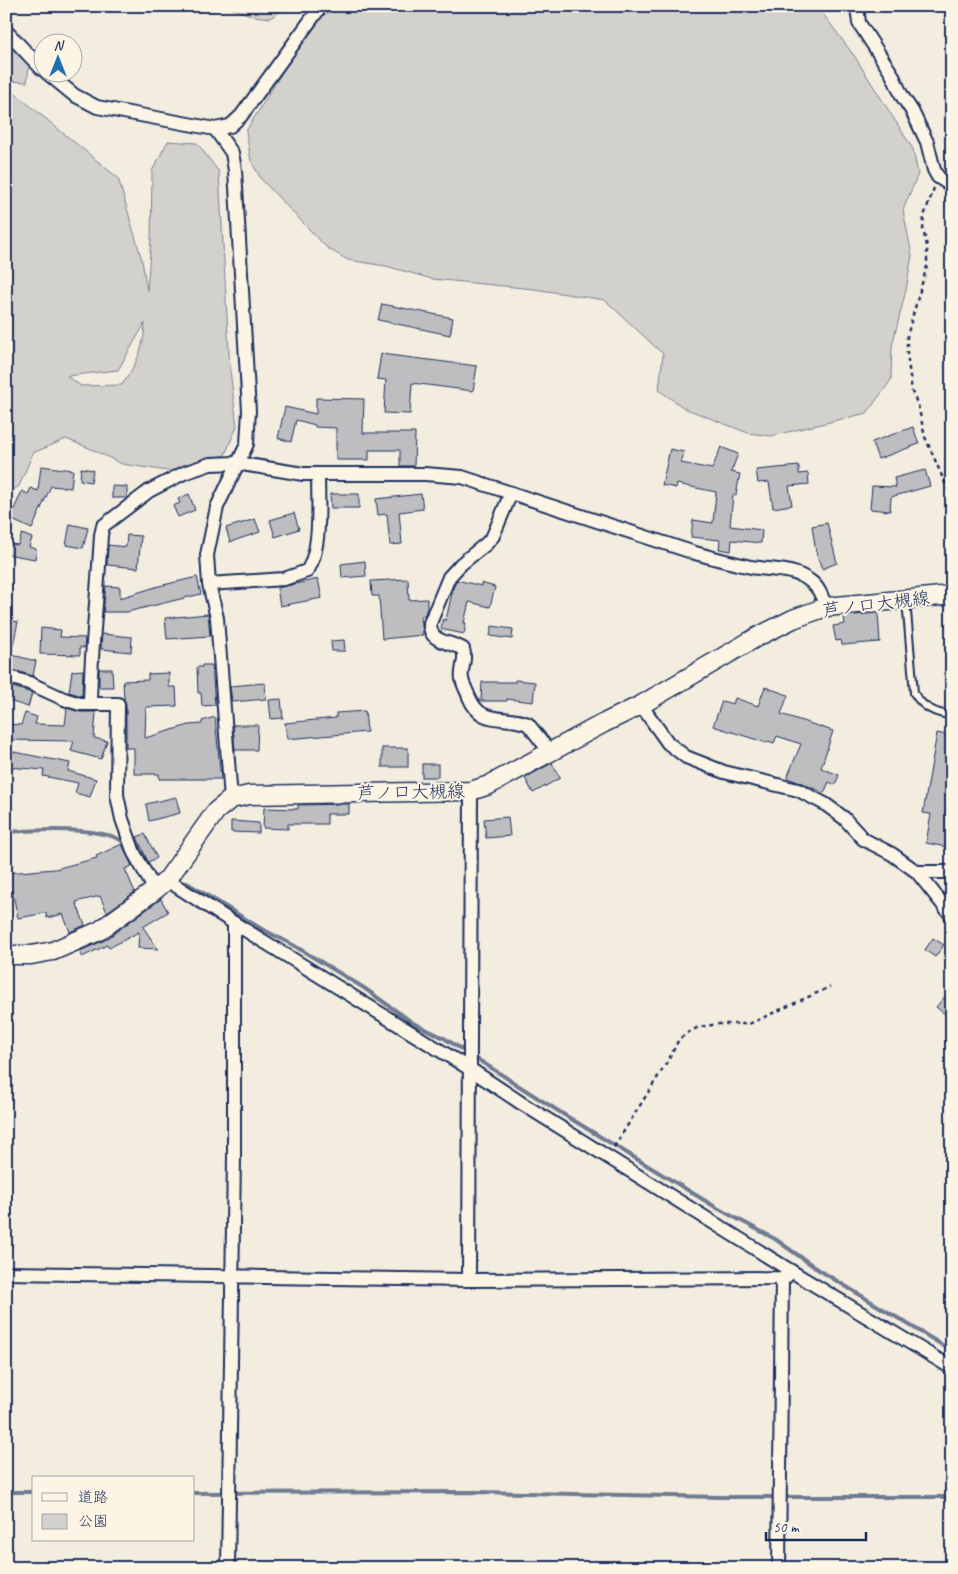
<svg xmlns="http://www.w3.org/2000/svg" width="958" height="1574" font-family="Caveat,'Klee One',sans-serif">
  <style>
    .green { fill: #d3d1cc; stroke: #778095; fill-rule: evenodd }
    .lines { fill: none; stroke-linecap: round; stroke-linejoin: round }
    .stream { stroke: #707a91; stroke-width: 4 }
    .building { fill: #bebec0; stroke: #1b2f5e }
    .lane-casing { stroke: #1b2f5e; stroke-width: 10 }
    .street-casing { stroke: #1b2f5e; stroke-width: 16 }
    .secondary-casing { stroke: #1b2f5e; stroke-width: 21 }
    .path { stroke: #1b2f5e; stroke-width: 2.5; stroke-dasharray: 4 4; stroke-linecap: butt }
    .lane { stroke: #fcf5e5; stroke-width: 6 }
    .street { stroke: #fcf5e5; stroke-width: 12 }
    .secondary { stroke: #fcf5e5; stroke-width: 18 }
    .labels { text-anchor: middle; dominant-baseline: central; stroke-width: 4; stroke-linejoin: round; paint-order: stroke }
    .street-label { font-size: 18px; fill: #1b2f5e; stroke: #fcf5e5 }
  </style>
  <rect width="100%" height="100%" fill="#f3ede0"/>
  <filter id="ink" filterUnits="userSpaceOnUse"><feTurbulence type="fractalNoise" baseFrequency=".02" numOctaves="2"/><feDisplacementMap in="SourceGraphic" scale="10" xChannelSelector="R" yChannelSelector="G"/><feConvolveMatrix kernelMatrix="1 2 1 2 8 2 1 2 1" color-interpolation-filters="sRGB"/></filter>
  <g filter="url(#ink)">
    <!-- green -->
    <g class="green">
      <path d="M224 6H289L270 18 254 16Z"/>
      <path d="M323 6H817L855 57 913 149 918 174 903 210 912 255 906 290 892 346 891 380 867 413 771 436 748 433 684 408 659 390 663 354 605 300 534 289 432 279 386 266 348 260 327 248 261 179 251 161 246 131Z"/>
      <path d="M6 40 29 66 27 82 6 81Z"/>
      <path d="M6 86 118 178 142 260 147 291 151 239 152 171 168 141 197 143 219 172 230 370 237 426 225 455 183 468 167 471 122 464 89 448 66 439 33 453 19 486 6 495ZM145 323C144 350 136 364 122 385L81 386 67 376 118 370Z"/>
    </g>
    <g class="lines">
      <!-- stream -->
      <g class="stream">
        <path d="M6 832C33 830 107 825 126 844"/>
        <path d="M180 883H187L260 928 293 945 364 988 413 1023 444 1038 563 1114 717 1208 775 1239 819 1270 952 1351"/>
        <path d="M6 1492H34"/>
        <path d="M194 1493 476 1492 720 1497H952"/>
      </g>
    </g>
    <!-- building -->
    <g class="building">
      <path d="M382 304 453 318 450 335 378 320Z"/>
      <path d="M381 354 477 366 473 391 412 383 410 414 384 413 386 380 377 379Z"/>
      <path d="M316 398 364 399 363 433H415L414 466H400V450H369V460H336V428L315 427V425L296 420 291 442 278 438 285 407 316 414Z"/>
      <path d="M913 427 919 444 878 459 872 442Z"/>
      <path d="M721 447 738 454 731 472 740 474 736 495H733L730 526 762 530 761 543 732 540 731 551 719 549 720 540 691 537 693 520 713 523 716 492 677 484 676 488 662 485 670 449 684 452 681 463 712 469Z"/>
      <path d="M41 466 73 470 71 488 51 486 32 529 10 519 22 491 28 494 31 488 38 491Z"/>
      <path d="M799 466V474L808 473 809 484 789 486 792 505 773 508 769 482 758 483 756 470Z"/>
      <path d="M81 468 93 470 91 482 80 480Z"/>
      <path d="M925 470 930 486 891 497 890 511 870 509 872 486 896 487 894 478Z"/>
      <path d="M112 486 127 487V498H112Z"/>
      <path d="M189 494 195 510 178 517 173 506 180 503 178 499Z"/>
      <path d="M330 494H359V508H331Z"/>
      <path d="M421 494 423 509 399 512 402 544 390 545 387 514 378 515 376 499Z"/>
      <path d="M294 513 299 529 275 537 270 520Z"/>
      <path d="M255 519 260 532 230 542 226 528Z"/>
      <path d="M827 523 837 563 822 569 816 552 812 526Z"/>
      <path d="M70 524 88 528 83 548 66 545Z"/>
      <path d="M22 534 32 538 29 547 36 549 35 559 6 554V543L18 545Z"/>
      <path d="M127 535 141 536 138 568 107 565 108 545 126 547Z"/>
      <path d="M365 561 366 576 342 578 341 564Z"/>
      <path d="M197 577 201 594 127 612H103L106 586 120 587V598L159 586Z"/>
      <path d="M318 579 322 598 280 606 277 588Z"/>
      <path d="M408 579 409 600 427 599V608L424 616H421L423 635 382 639 379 596H372L371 581Z"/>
      <path d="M457 580 481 586V583L495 587 490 607 469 602 464 623H466L464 634 441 629 443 619 446 620 453 588Z"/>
      <path d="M878 613 880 642 842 645 841 640 836 641 833 626 845 624 844 616Z"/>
      <path d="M208 614 210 636 167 639 165 618Z"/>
      <path d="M6 619 18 622 11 654H6Z"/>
      <path d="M492 626 513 629 512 639 490 636Z"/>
      <path d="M41 628 61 630 60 637 85 638 84 648 80 647V655L40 654Z"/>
      <path d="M102 634 132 637 131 652 101 649Z"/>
      <path d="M344 640 345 651H332L331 641Z"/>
      <path d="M12 655 36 661 33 676 9 669Z"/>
      <path d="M202 665H212L215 705 202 706 201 693H198L197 667H202Z"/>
      <path d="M99 669H112L113 687H99Z"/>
      <path d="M83 670 82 696 69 692 72 671Z"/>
      <path d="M169 673V687H176L177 706 146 707 145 738 189 725 202 724V721L215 717 221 779H159V774H134V748H126V704L124 699 123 681 148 680V674Z"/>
      <path d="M515 680 535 682 533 702 507 699V701H481L482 682H515Z"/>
      <path d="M265 683 266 699 232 702 230 686Z"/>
      <path d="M6 685 32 693 28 707 6 700Z"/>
      <path d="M765 687 788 695 781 714 833 731 821 768 839 775 835 785 829 782 824 793 802 783 787 778 801 744 777 736 774 743 768 741 767 743 713 726 722 701 733 704 735 698 758 706Z"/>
      <path d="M281 699 283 718 271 719 269 700Z"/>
      <path d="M67 708 80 712H96L94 738 107 741 101 759 71 751 74 741 6 740V724L21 725 25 713 37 717 35 724 65 725Z"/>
      <path d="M365 711 367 732 287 739 285 723 336 718V713Z"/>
      <path d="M233 725H258L257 750H235Z"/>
      <path d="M937 733 952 736V848L926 843 931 814 923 813Z"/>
      <rect x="382" y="748" width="26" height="19"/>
      <path d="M9 751 70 763 68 771 96 779 90 797 75 793 78 783 43 776 44 770 8 767Z"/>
      <path d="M552 763 560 778 533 793 525 778Z"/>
      <rect x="422" y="764" width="16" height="13"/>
      <path d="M176 797 180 813 149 821 146 804Z"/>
      <path d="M349 804V814H327V824H288V829L263 828 264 808 298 809V805Z"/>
      <path d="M508 817 510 836 486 838 484 819Z"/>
      <path d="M231 821 259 823V833L231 832Z"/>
      <path d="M145 834 157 858 148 862 137 837Z"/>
      <path d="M122 844 132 866 125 869 135 892 107 912 100 896 76 902 85 925 70 932 63 914 47 918 46 913 18 918 12 890 6 891V873L55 869 97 858 96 856Z"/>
      <path d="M161 899 168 912 143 927 158 949 138 948 139 932 109 948 107 945 82 957 80 951 105 940Z"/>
      <path d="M933 938 944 945 935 957 925 950Z"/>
      <path d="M952 988V1006L945 1014 936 1007Z"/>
    </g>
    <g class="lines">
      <!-- lane casing -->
      <g class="lane-casing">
        <path id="lane" d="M906 600 914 693C922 707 936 714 952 715"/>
      </g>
      <!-- street casing -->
      <g class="street-casing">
        <g id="street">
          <path d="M857 6 859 23 892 74 902 96 912 111 927 142 934 170 938 177 952 186"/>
          <path d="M6 31 42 69"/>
          <path d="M46 72 74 95 97 107 215 129 230 126 241 116 321 6"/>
          <path d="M215 129 232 153 235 170 249 411 247 444 217 507 207 555 209 584 217 618 231 799"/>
          <path d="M511 493 493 536 486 544 461 564 449 577 430 623C429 643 449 641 463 649 467 661 460 668 462 679 463 685 467 691 469 697 481 727 504 714 528 724L550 752"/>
          <path d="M209 584 284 579 307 571C322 549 318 501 318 474"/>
          <path d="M6 676 29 683 64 699 80 704H118L117 795 122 819 134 853 155 890"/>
          <path d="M90 703C91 647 98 591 101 535L103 526 149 491 184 473 210 464 236 463 303 474H425L462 477 695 553C713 558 732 563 751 567 769 570 794 568 810 581 819 587 822 597 826 607"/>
          <path d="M641 705 668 743 686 757 724 772 798 790 825 804 844 818 863 839 892 854 917 872 952 916"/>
          <path d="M917 872H952"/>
          <path d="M167 880 234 923 470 1069 521 1103 791 1271 952 1368"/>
          <path d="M6 1273 469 1280 782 1278 786 1277 791 1271"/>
          <path d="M469 1280 471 791"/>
          <path d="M228 1568 234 1157V923"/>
          <path d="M779 1568 782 1278"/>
        </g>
      </g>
      <!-- secondary casing -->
      <g class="secondary-casing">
        <path id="secondary" d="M6 955H31L53 951 99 931 155 890 167 880 216 811 231 799 249 795 471 791 489 785 604 723 641 705 757 637 793 619 826 607 952 595"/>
      </g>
      <!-- path -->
      <g class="path">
        <path d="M934 188 924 216 923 230 927 246V266L907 336V353L912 392 918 405 925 437 948 490 952 529"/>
        <path d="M951 580 952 571"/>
        <path d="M614 1147 669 1059 679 1039 689 1032 699 1027 719 1024H749L830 987"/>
      </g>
      <!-- lane -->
      <use href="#lane" class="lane"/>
      <!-- street -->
      <use href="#street" class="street"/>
      <!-- secondary -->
      <use href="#secondary" class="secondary"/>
    </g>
  </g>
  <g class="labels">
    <!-- street labels -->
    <g class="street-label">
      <text transform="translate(876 604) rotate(-7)">芦ノ口大槻線</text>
      <text transform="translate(411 792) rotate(-1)">芦ノ口大槻線</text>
    </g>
  </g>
  <!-- margin -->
  <rect width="958" height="1574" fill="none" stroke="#fcf5e5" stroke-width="25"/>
  <rect x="12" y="12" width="933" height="1549" fill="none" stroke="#1b2f5e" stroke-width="2" filter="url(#ink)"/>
  <!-- legend -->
  <rect x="32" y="1476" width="162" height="65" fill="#fcf5e5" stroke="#a2a6af"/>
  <rect x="42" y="1493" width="25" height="8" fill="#fcf5e5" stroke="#a2a6af"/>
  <text x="78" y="1502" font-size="15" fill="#1b2f5e">道路</text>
  <rect x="42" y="1514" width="25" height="15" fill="#d3d1cc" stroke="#a2a6af"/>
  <text x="78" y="1526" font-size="15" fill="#1b2f5e">公園</text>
  <!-- north arrow -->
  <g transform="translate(58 58)"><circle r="24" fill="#fcf5e5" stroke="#a2a6af"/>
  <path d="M0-4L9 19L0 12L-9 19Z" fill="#1f6fb2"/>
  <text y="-8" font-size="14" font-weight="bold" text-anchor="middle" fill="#1b2f5e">N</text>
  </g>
  <!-- scale -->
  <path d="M766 1532v8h100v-8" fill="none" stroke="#1b2f5e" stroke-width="2.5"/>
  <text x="773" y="1532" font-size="15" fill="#1b2f5e" stroke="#fcf5e5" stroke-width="4" paint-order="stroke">50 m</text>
</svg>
